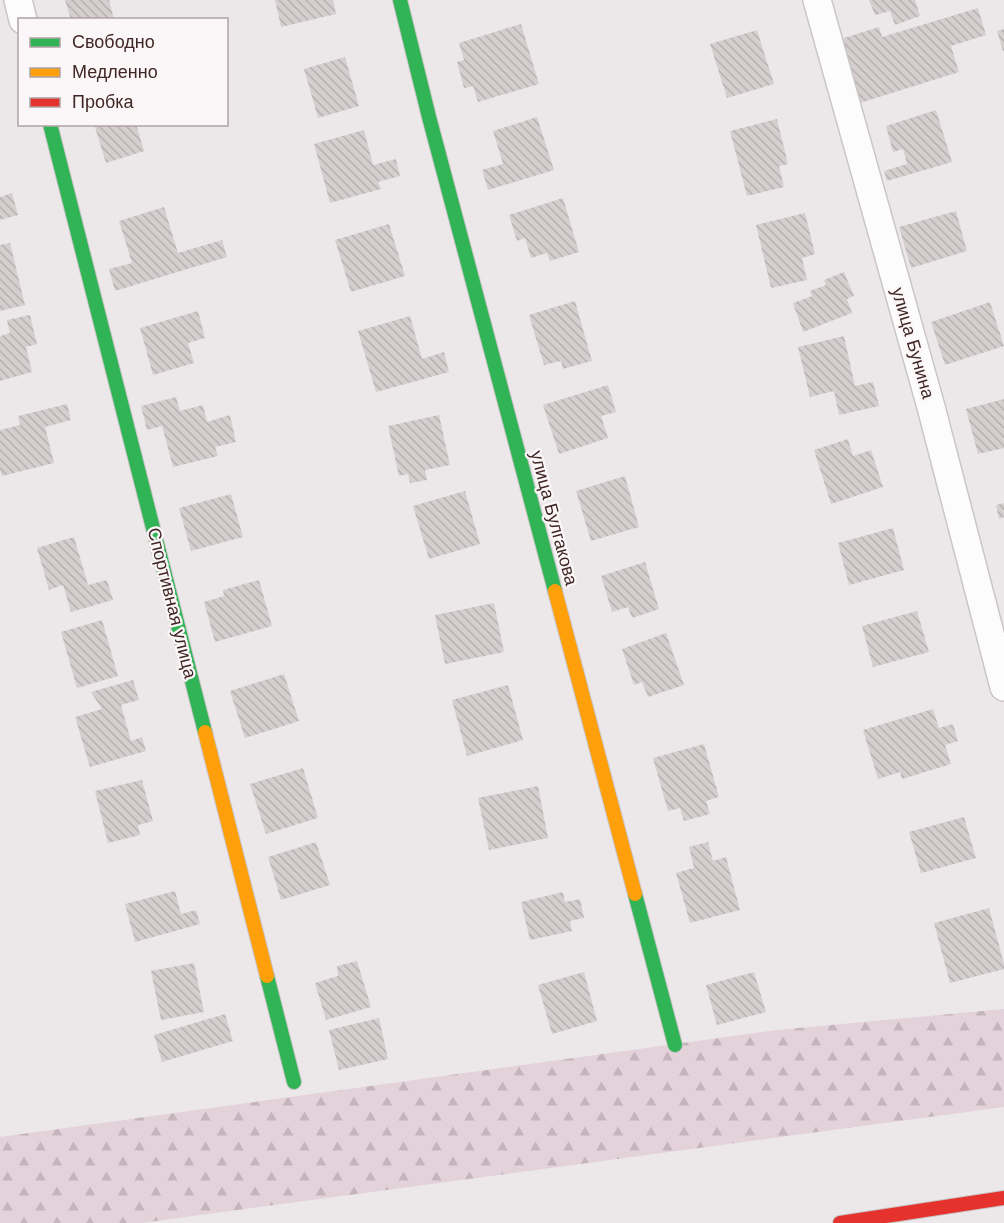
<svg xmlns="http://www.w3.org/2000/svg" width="1004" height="1223" font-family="Helvetica,sans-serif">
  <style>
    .forest { fill: url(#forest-firs) }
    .building { fill: url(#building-back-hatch) }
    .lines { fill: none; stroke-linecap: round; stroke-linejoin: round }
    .street-casing { stroke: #cac6c6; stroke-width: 30 }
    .fast-casing { stroke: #c9c4c5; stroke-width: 16 }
    .slow-casing { stroke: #c9c4c5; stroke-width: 16 }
    .jam-casing { stroke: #c9c4c5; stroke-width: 16 }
    .street { stroke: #fcfcfc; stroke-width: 27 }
    .fast { stroke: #30b455; stroke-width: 14 }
    .slow { stroke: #ff9f0a; stroke-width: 14 }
    .jam { stroke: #e5322d; stroke-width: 14 }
    .labels { text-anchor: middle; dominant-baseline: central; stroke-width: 4.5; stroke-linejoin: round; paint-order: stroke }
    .street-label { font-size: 18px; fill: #402625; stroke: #fbf7f8 }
  </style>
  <defs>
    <pattern id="forest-firs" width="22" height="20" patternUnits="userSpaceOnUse" patternTransform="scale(1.5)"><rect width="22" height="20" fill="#e4d2da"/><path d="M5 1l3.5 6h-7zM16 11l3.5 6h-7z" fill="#c5b4bb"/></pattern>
    <pattern id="building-back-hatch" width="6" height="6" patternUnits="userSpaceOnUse" patternTransform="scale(1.5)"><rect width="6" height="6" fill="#d4cecf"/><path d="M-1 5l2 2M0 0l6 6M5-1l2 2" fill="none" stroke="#b7b1b2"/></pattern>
  </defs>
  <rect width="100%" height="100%" fill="#ece8e9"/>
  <!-- forest -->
  <path class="forest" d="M1004 1009V1107L141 1223H0V1137L777 1030Z"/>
  <!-- building -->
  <g class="building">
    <path d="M65 0H109L114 20H71Z"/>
    <path d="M275 0H333L336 14 281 27Z"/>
    <path d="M869 0H915L920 16 895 25 890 11 875 15Z"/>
    <path d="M978 8 986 35 951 46 959 72 860 103 841 39 879 27 882 37Z"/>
    <path d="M521 24 539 84 478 102 473 86 464 88 457 62 464 60 459 43Z"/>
    <path d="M1004 29V51H1003L997 31Z"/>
    <path d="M757 30 774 84 727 98 710 44Z"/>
    <path d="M345 57 359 106 318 118 304 69Z"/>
    <path d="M936 110 952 162 887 181 884 171 907 164 903 149 893 152 886 126Z"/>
    <path d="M537 117 554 170 488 190 482 170 503 164 493 131Z"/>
    <path d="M777 119 788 164 779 166 784 187 747 196 730 131Z"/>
    <path d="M94 124H136L144 151 106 163Z"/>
    <path d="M364 130 373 165 396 159 400 176 378 182 381 189 330 203 314 144Z"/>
    <path d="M12 193 18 215 0 220V197Z"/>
    <path d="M563 198 579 252 550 261 547 253 531 258 525 238 517 241 509 215Z"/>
    <path d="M164 207 178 253 222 240 227 257 115 291 109 269 132 263 119 221Z"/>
    <path d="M956 211 967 251 911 268 899 227Z"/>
    <path d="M805 213 815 254 802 258 807 280 771 288 756 225Z"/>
    <path d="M389 224 405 276 351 292 335 240Z"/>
    <path d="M10 243 25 305 0 311V245Z"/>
    <path d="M844 272 854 296 847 299 852 313 803 332 793 303 812 296 810 291 826 285 824 280Z"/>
    <path d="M575 301 592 361 563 369 561 361 544 365 529 315Z"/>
    <path d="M990 302 1004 346 945 365 931 322Z"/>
    <path d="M198 311 205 338 188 343 194 363 153 375 140 328Z"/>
    <path d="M30 315 37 344 26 347 32 372 0 381V336L10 333 7 320Z"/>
    <path d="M410 316 422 359 444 352 449 372 376 392 358 331Z"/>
    <path d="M844 336 855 386 873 382 879 406 839 415 834 391 810 397 798 347Z"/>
    <path d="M608 385 616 412 601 416 608 438 559 454 543 405Z"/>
    <path d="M176 397 180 411 203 405 207 422 230 415 236 442 215 447 218 456 173 467 162 426 147 430 141 406Z"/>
    <path d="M1004 399V448L978 454 966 409Z"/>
    <path d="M67 404 71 420 45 427 54 463 2 476 0 470V430L20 425 18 416Z"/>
    <path d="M439 415 450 465 425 470 427 480 410 483 408 474 399 476 388 426Z"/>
    <path d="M848 439 853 456 871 450 883 487 831 504 814 450Z"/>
    <path d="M625 476 639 527 591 541 576 491Z"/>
    <path d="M465 491 480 544 429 559 413 506Z"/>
    <path d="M231 494 243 537 191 551 179 508Z"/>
    <path d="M1004 503V517L999 519 996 505Z"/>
    <path d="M893 528 904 570 849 585 838 543Z"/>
    <path d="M74 537 88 585 107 580 113 600 71 612 63 585 49 590 37 548Z"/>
    <path d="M645 562 659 609 632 618 628 607 612 612 601 576Z"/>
    <path d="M259 580 272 626 215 642 204 602 224 596 223 590Z"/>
    <path d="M494 603 504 652 445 664 435 615Z"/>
    <path d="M917 611 929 652 873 667 862 626Z"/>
    <path d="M102 620 118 676 77 688 61 632Z"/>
    <path d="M666 633 684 685 648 697 642 682 634 685 622 649Z"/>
    <path d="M284 674 299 721 245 738 230 691Z"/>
    <path d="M133 680 139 700 121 705 131 741 142 737 146 751 90 767 75 717 102 709 91 692Z"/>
    <path d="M508 685 523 740 467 756 452 700Z"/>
    <path d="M933 709 939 728 953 724 958 741 945 745 951 764 902 779 900 772 878 779 863 730Z"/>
    <path d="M704 744 719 797 706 801 710 814 684 821 680 808 668 811 653 758Z"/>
    <path d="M303 768 318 818 266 834 250 784Z"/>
    <path d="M142 780 153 821 138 825 140 835 108 843 95 791Z"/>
    <path d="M538 786 548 838 489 850 478 798Z"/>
    <path d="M964 817 976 858 921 873 909 832Z"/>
    <path d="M316 842 330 885 281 900 268 857Z"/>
    <path d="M708 842 713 861 726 857 740 910 690 923 676 873 694 868 689 847Z"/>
    <path d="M175 891 181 914 196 910 200 924 135 942 125 904Z"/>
    <path d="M563 892 565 902 580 899 584 918 570 921 572 931 530 940 521 902Z"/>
    <path d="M989 908 1004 964V969L950 983 934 923Z"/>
    <path d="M357 961 371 1007 326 1020 315 983 338 976 337 966Z"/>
    <path d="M194 963 204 1012 161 1020 151 971Z"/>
    <path d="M584 972 597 1021 552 1034 538 985Z"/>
    <path d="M754 972 766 1012 717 1025 706 985Z"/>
    <path d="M225 1014 233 1041 162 1062 154 1035Z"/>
    <path d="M379 1018 388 1059 339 1070 329 1030Z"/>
  </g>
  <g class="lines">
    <!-- street casing -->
    <g class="street-casing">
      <g id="street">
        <path d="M18 0 23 20"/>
        <path d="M817 0 931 407 1004 687"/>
      </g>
    </g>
    <!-- fast casing -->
    <g class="fast-casing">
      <g id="fast">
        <path d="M400 0 429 117 555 591"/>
        <path d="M50 124 205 732"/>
        <path d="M635 894 675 1045"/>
        <path d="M267 976 294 1082"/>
      </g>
    </g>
    <!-- slow casing -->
    <g class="slow-casing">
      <g id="slow">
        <path d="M555 591 635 894"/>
        <path d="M205 732 267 976"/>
      </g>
    </g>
    <!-- jam casing -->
    <g class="jam-casing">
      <path id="jam" d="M840 1223 1004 1198"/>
    </g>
    <!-- street -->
    <use href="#street" class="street"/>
    <!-- fast -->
    <use href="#fast" class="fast"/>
    <!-- slow -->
    <use href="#slow" class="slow"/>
    <!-- jam -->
    <use href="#jam" class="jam"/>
  </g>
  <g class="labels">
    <!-- street labels -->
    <g class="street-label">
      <text transform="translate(913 343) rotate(74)">улица Бунина</text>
      <text transform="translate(554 518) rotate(75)">улица Булгакова</text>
      <text transform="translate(172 603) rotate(76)">Спортивная улица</text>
    </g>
  </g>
  <!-- legend -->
  <rect x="18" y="18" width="210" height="108" fill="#fbf7f8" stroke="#b0a3a4" stroke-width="1.5"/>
  <rect x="30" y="38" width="30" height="9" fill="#30b455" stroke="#b0a3a4" stroke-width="1.5"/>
  <text x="72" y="48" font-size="18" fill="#402625">Свободно</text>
  <rect x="30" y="68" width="30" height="9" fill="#ff9f0a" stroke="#b0a3a4" stroke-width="1.5"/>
  <text x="72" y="78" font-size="18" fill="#402625">Медленно</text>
  <rect x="30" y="98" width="30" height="9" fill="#e5322d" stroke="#b0a3a4" stroke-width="1.5"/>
  <text x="72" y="108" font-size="18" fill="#402625">Пробка</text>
</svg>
